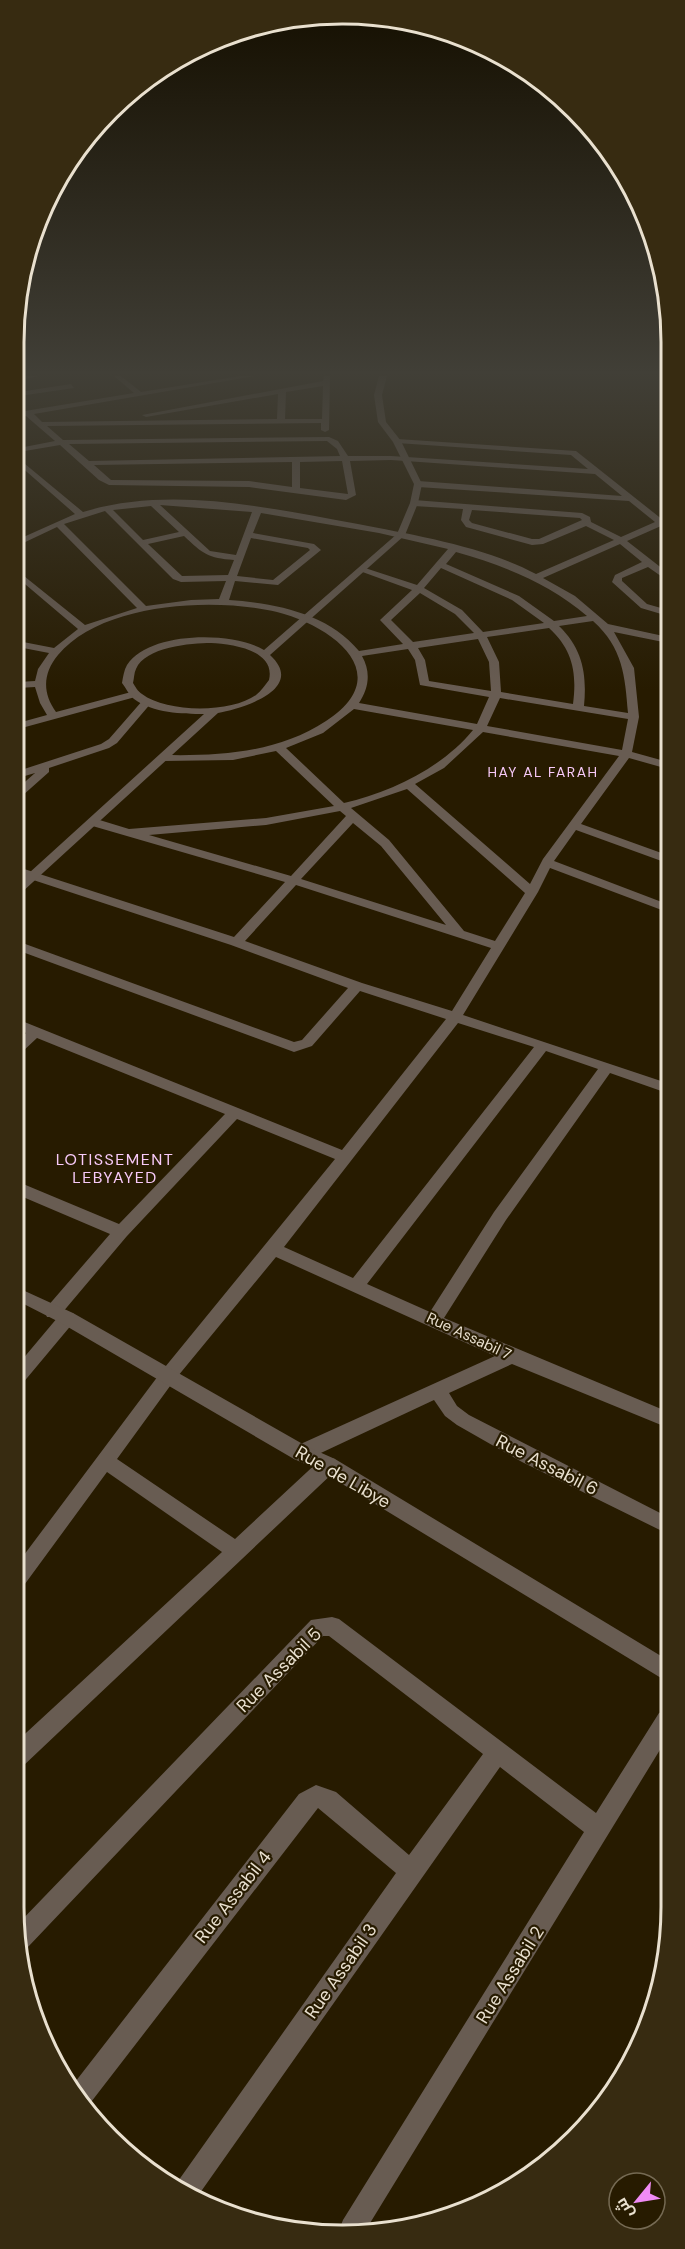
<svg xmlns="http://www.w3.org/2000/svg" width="685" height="2249" font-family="'DM Sans',Cairo,sans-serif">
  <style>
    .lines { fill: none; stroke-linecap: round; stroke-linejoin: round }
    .minor { fill: #685c52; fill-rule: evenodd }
    .tertiary { fill: #685c52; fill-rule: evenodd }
    .labels { text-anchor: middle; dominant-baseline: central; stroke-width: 4.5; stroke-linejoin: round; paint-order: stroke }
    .far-neighbourhood-label { font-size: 14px; letter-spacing: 1.5px; fill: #f8caf9; stroke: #271b00 }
    .street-label { font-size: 15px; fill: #e9e0cf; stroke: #271b00 }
    .neighbourhood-label { font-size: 16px; letter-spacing: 1.5px; fill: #f8caf9; stroke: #271b00 }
    .near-street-label { font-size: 18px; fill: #e9e0cf; stroke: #271b00 }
    .rim { fill: none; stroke: #e9e0cf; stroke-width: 3 }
  </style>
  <rect width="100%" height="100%" fill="#271b00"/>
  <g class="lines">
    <!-- minor -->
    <g class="minor">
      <path d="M20 376H39L20 380Z"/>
      <path d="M114 376H121L141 392 240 376H255L34 414 42 422 277 419 278 394 146 417 142 415 323 381 324 376H330L329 430 325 432 321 430V423L47 426 63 440 329 437 338 441 348 456H391L588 469 571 455 397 443 393 441 397 439 576 451 668 524V531L661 526 627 541 668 573V581L648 567 622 578V581L647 604 668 610V616L641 608 612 582 615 575 642 562 620 544 543 578 575 596 608 624 668 637V643L614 632 634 668 639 717 632 752 668 762V769L629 758 581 824 667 855V863L576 830 554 861 667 904V912L550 868 538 892 463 1015 667 1083V1093L610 1073 506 1220 444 1318 666 1411V1427L512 1364 449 1393 457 1406 469 1415 666 1516V1533L522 1462 457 1425 445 1416 434 1400 308 1459 301 1461 294 1459 292 1453 294 1447 495 1356 276 1257 173 1382 117 1459 235 1539 321 1459 328 1457 335 1459 337 1465 335 1471 22 1767 14 1770V1744L222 1552 107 1472 22 1588 15 1591V1567L161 1372 335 1159 237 1119 127 1236 62 1313H73L76 1318 73 1323 22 1384 16 1386V1367L58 1317H47L45 1312 47 1307 110 1234 16 1194V1181L119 1224 225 1114 37 1038 22 1052 17 1054V1041L26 1033 17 1029V1019L342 1150 446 1019 360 991 312 1046 294 1052 17 950V941L294 1042 302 1040 348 988 231 945 18 875V867L234 937 285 882 89 825 87 822 93 818 129 829 266 818 334 806 276 751 233 760 164 761 158 758 164 755C220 756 277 753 326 721 398 674 332 626 277 612 215 597 102 602 58 655 43 673 42 693 56 712L135 691 139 692V696L18 729V723L47 715 40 703 35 687 18 688V682L35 681 38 669 49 653 18 647V641L54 648 78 629 19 579V572L85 625 137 608 57 527 19 545V539L75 514 19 465V459L83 512C171 485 269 508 358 524 414 535 486 547 536 574L614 540 586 526 543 544 532 545 466 527 461 520 463 509 414 506 410 503 414 500 582 513 590 517 591 522 621 537 655 522 629 501 418 487 414 484 418 481 622 496 595 474 391 460 350 461 356 495 346 500 249 487 109 485 99 480 60 445 19 452V448L55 441 26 416H19V412L134 393ZM323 386 322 419H285L286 392ZM327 441 337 449 340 456 89 461 69 444ZM342 461 348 494 300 488V462ZM292 462V487L249 481 111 480 94 465ZM160 505 252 512 236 555 210 551ZM151 506 179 532 143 540 113 510ZM472 510 580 518 582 520 539 539H532L472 523 469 520ZM105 511 173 579 181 582 226 581 219 599 191 600 146 606 64 524ZM261 513 379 533 448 549 417 585 365 568 357 570 412 590 380 620 403 644 359 651C328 613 274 603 229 600L235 581 278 585 321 550 314 544 253 533ZM184 536C203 554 208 558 234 560L228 575 182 576 148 544ZM251 538 308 548 310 550 273 580 237 576ZM456 552C503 565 550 584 587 616L554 621 519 596 446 564ZM441 568 512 600 544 623 483 632 462 610 424 588ZM420 593 455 614 474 633 413 642 391 620ZM593 621C623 648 625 676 628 713L584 706C587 675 583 649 559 626ZM549 628C573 650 577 673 573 704L501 692 499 662 487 637ZM478 639 489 662 491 691 429 681 425 660 418 648ZM408 649 415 660 420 685 489 697 477 724 359 703C369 688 371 672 362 656ZM500 698 628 719 622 750 487 726ZM354 709 473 730C442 768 391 792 344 803L286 748 323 733ZM483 732 619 756 543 859 530 884 415 784 444 768ZM407 789 525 893 495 941 464 931 389 840 351 808ZM340 811 346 816 291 876 149 835 266 825ZM353 823 381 846 446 925 301 879ZM296 885 491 948 452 1011 362 983 245 941ZM458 1023 534 1047 353 1278 284 1247ZM546 1051 598 1069 494 1212 430 1312 367 1284Z"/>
      <path d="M71 384 74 388 19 396V392Z"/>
      <path d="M147 699 152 702 117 743 109 748 49 768V772L22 796 18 797V788L35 773 18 778V771L101 744 109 739 143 700Z"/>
      <path d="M332 1617 339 1619 596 1813 659 1713 666 1710V1740L367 2228 339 2230 343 2220 584 1832 500 1767 195 2200 176 2184 396 1873 318 1808 88 2106 85 2107 72 2086 299 1794 316 1785 336 1792 409 1855 483 1754 329 1636H323L28 1947 22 1950 17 1925 311 1620Z"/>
    </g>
    <!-- tertiary -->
    <g class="tertiary">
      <path d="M379 376H387L382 395 386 422 401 441 422 484 418 503 405 535 270 655C307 689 242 709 218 713L21 893 17 894 18 883 204 714C182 714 153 713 134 699 129 695 126 688 122 683 123 677 124 670 127 665 149 631 233 631 264 650L397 534 410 503 414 484 393 442 378 422 374 395ZM211 643C232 644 276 650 269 680 265 685 261 691 256 695 231 713 167 713 142 694 138 692 135 686 133 683 134 679 134 673 136 669 145 647 191 643 211 643Z"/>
      <path d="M16 1287 73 1313 308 1447 335 1459 666 1659V1681L321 1471 294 1459 61 1323 16 1300Z"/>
    </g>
  </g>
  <!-- sky -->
  <linearGradient id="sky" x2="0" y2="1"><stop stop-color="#150f00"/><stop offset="0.54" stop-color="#413f37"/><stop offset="1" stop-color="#413f37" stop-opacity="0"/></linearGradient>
  <rect width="685" height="690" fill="url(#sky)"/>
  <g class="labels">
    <!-- far-neighbourhood labels -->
    <g class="far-neighbourhood-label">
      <text x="543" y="772">HAY AL FARAH</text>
    </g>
    <!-- street labels -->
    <g class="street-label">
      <text transform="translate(469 1336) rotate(25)">Rue Assabil 7</text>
    </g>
    <!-- neighbourhood labels -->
    <g class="neighbourhood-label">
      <text x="115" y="1159">LOTISSEMENT<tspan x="115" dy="18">LEBYAYED</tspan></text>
    </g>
    <!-- near-street labels -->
    <g class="near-street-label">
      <text transform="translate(547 1465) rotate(27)">Rue Assabil 6</text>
      <text transform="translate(343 1477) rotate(30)">Rue de Libye</text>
      <text transform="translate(279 1670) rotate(-45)">Rue Assabil 5</text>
      <text transform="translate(233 1897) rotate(-52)">Rue Assabil 4</text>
      <text transform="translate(341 1971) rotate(-55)">Rue Assabil 3</text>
      <text transform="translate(510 1975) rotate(-58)">Rue Assabil 2</text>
    </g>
  </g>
  <!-- crop -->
  <path d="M0 0H685V2249H0ZM342 24H343A318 318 0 0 1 661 342V1907A318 318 0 0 1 343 2225H342A318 318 0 0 1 24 1907V342A318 318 0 0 1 342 24Z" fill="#372b11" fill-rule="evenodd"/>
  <path class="rim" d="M342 24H343A318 318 0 0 1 661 342V1907A318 318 0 0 1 343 2225H342A318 318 0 0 1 24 1907V342A318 318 0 0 1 342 24Z"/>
  <!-- north arrow -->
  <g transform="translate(637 2201) rotate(240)"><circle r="28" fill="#271b00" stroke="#756a53" stroke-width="1.5"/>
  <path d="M0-4.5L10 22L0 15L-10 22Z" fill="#f08bf5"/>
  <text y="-9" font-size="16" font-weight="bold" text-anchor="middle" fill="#e9e0cf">ش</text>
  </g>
</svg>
